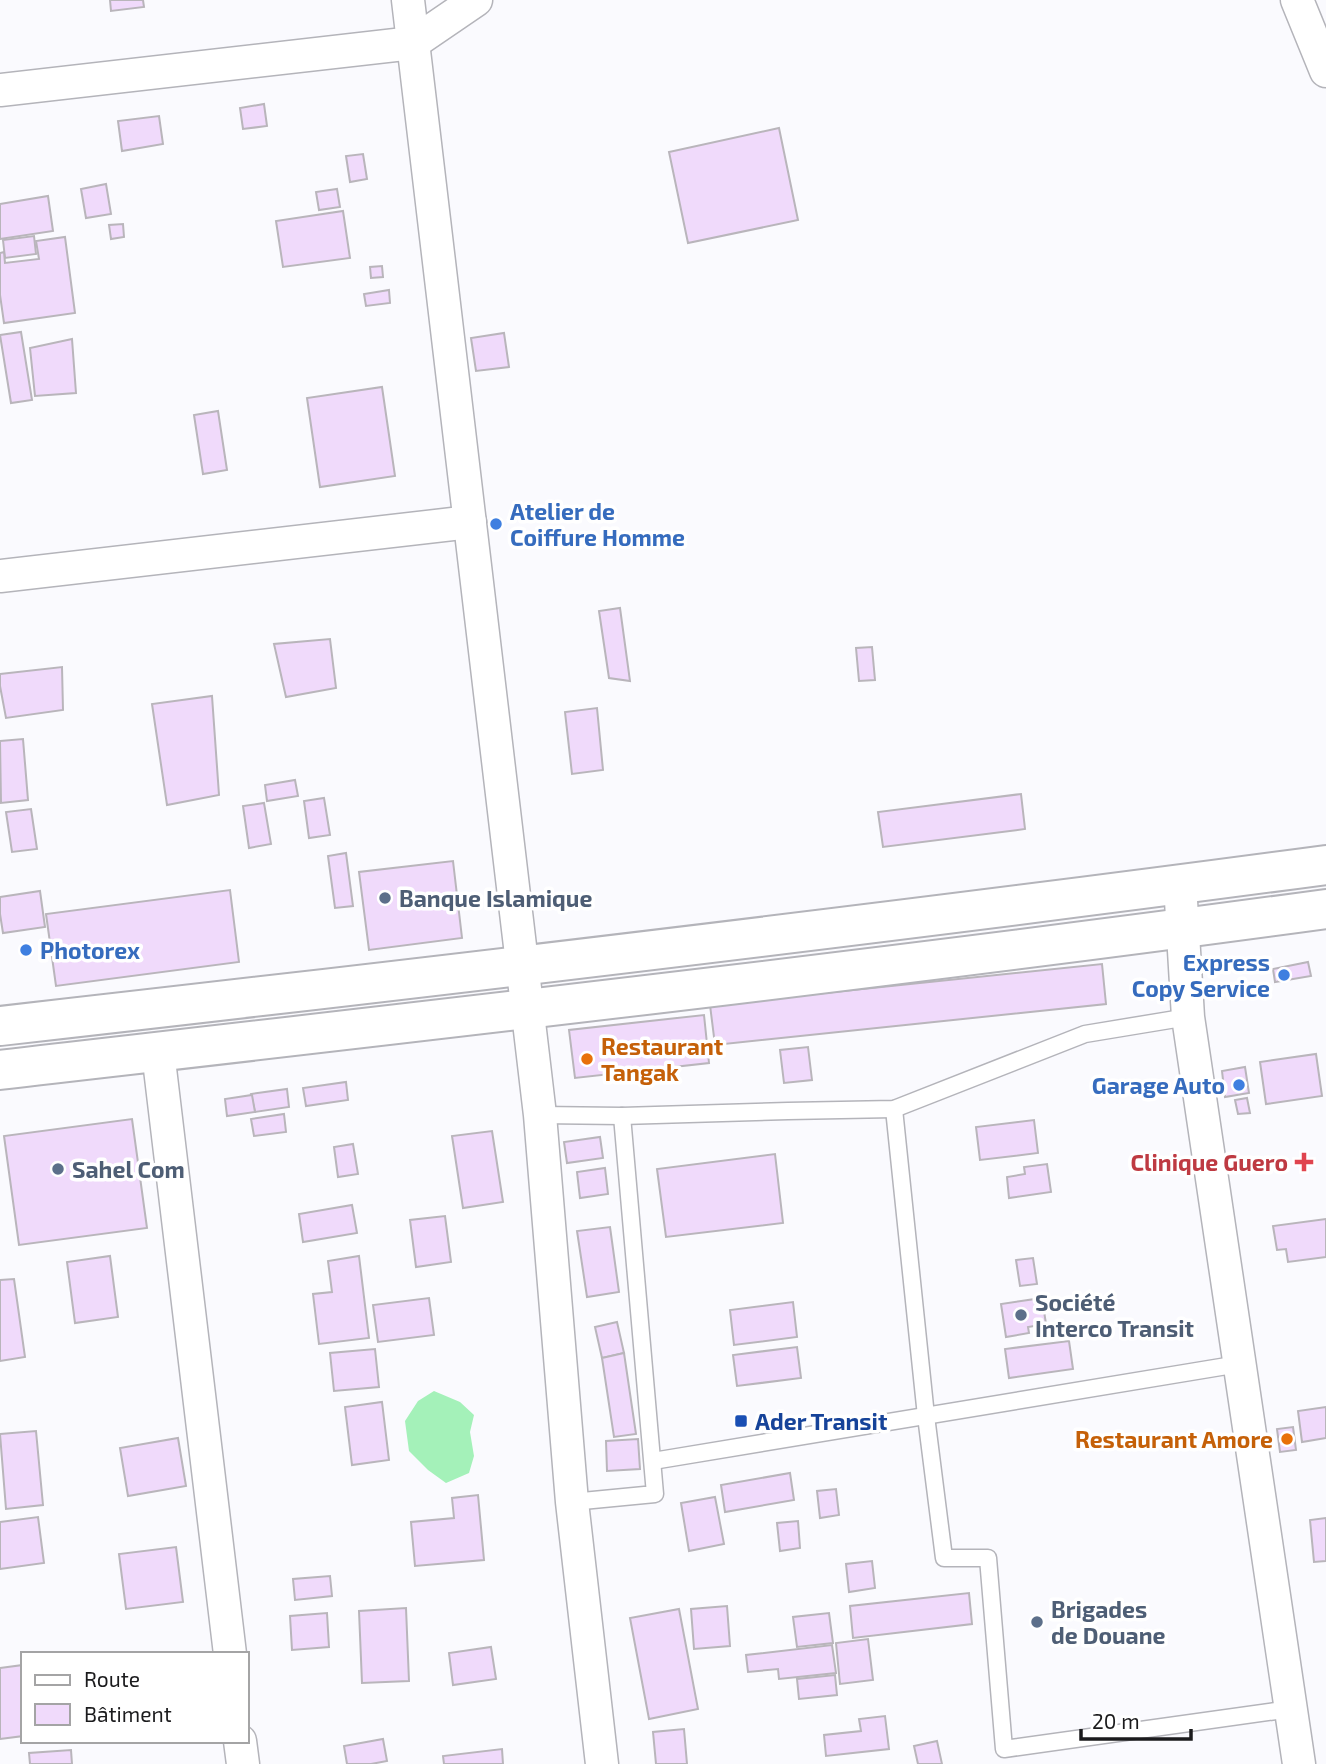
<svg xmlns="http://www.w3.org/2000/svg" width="1326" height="1764" font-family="'Exo 2',sans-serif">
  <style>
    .green { fill: #a4f1b9 }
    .building { fill: #f0dafb; stroke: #b9b5bb; stroke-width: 2 }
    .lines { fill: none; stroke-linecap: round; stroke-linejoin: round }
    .lane-casing { stroke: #b4b4ba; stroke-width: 19 }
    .street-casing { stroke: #b4b4ba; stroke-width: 35 }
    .primary-casing { stroke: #b4b4ba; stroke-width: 42 }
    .lane { stroke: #fff; stroke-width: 16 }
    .street { stroke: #fff; stroke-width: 32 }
    .primary { stroke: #fff; stroke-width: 38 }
    .shop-dot { fill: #3f7fe0; stroke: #fff; stroke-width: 2.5 }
    .service-dot { fill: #5c6f8a; stroke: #fff; stroke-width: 2.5 }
    .food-dot { fill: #e8710a; stroke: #fff; stroke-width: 2.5 }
    .health-dot { fill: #e0444e; stroke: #fff; stroke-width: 2.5 }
    .transit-dot { fill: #1a4fb4; stroke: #fff; stroke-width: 2.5 }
    .labels { text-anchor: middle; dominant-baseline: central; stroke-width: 7; stroke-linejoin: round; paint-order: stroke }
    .shop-label { font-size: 23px; font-weight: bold; fill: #366cbe; stroke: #fff; text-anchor: start }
    .service-label { font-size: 23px; font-weight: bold; fill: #4e5e75; stroke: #fff; text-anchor: start }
    .food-label { font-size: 23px; font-weight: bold; fill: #c56008; stroke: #fff; text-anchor: start }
    .health-label { font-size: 23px; font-weight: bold; fill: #be3a42; stroke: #fff; text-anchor: end }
    .transit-label { font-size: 23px; font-weight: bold; fill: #164399; stroke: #fff; text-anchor: start }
  </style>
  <rect width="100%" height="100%" fill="#fafafe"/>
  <!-- green -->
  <path class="green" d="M434 1391 460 1402 474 1415 470 1432 474 1456 469 1473 446 1483 428 1470 409 1451 405 1421 418 1401Z"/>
  <!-- building -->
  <g class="building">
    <path d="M110 0H143L144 7 111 11Z"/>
    <path d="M264 104 267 126 243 129 240 108Z"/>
    <path d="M159 116 163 144 122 151 118 121Z"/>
    <path d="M779 128 798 220 688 243 669 152Z"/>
    <path d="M363 154 367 179 350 182 346 156Z"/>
    <path d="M106 184 111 214 86 218 81 189Z"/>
    <path d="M337 189 340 207 319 210 316 192Z"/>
    <path d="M48 196 53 231 0 239V204Z"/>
    <path d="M343 211 350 258 283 267 276 221Z"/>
    <path d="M123 224 124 237 111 239 109 225Z"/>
    <path d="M34 236 36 254 5 258 3 240Z"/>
    <path d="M65 237 75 313 4 323 0 295V253L4 252 5 263 39 259 36 241Z"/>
    <path d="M382 266 383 277 371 278 370 267Z"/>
    <path d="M389 290 390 303 366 306 364 294Z"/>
    <path d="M21 332 32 400 11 403 0 335Z"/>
    <path d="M504 333 509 367 476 371 471 338Z"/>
    <path d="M72 339 76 393 35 396 30 348Z"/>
    <path d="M382 387 395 476 320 487 307 398Z"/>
    <path d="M218 411 227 470 203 474 194 415Z"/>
    <path d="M620 608 630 681 609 678 599 611Z"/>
    <path d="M330 639 336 688 286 697 274 644Z"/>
    <path d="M872 647 875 680 859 681 856 648Z"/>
    <path d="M62 667 63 710 6 718 0 686V674Z"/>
    <path d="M212 696 219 795 167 805 152 704Z"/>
    <path d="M597 708 603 770 572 774 565 712Z"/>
    <path d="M23 739 28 800 1 803 0 741Z"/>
    <path d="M295 780 298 796 267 801 265 785Z"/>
    <path d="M1021 794 1025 829 883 847 878 812Z"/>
    <path d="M324 798 330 835 309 838 304 801Z"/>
    <path d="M264 803 271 844 249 848 243 806Z"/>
    <path d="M31 809 37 849 12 852 6 812Z"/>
    <path d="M346 853 353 906 335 908 328 856Z"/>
    <path d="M453 861 462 938 369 950 359 872Z"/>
    <path d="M230 890 239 962 56 986 46 914Z"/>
    <path d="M40 891 45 927 3 933 0 914V897Z"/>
    <path d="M1308 962 1311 976 1275 982 1273 969Z"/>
    <path d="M1102 964 1106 1004 715 1045 710 1005Z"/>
    <path d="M704 1015 709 1063 575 1078 569 1030Z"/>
    <path d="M808 1047 812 1080 784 1083 780 1050Z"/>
    <path d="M1316 1054 1322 1096 1266 1104 1260 1062Z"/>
    <path d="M1245 1067 1249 1093 1225 1097 1222 1071Z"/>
    <path d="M346 1082 348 1100 306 1106 303 1088Z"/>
    <path d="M287 1089 289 1107 255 1112 251 1094Z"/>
    <path d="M252 1095 255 1112 227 1116 225 1099Z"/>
    <path d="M1247 1098 1250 1113 1238 1114 1235 1100Z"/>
    <path d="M284 1114 286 1132 254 1136 251 1119Z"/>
    <path d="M132 1119 147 1228 19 1245 4 1136Z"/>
    <path d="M1034 1120 1038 1153 980 1160 976 1127Z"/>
    <path d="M492 1131 503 1202 463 1208 452 1136Z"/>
    <path d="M600 1137 603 1158 567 1163 564 1142Z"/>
    <path d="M353 1144 358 1174 338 1177 334 1147Z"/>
    <path d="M775 1154 783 1223 666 1237 657 1169Z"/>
    <path d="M1047 1164 1051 1192 1009 1198 1007 1177 1025 1174 1024 1167Z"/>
    <path d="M605 1168 608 1194 580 1198 577 1172Z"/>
    <path d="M352 1205 357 1233 303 1242 299 1214Z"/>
    <path d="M445 1216 451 1262 416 1267 410 1220Z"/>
    <path d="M1326 1219V1257L1288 1262 1286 1249 1277 1250 1273 1226Z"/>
    <path d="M610 1227 619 1292 587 1297 577 1231Z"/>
    <path d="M110 1256 118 1317 75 1323 67 1262Z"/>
    <path d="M359 1256 369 1338 319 1344 313 1294 332 1292 328 1261Z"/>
    <path d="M1033 1258 1037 1284 1020 1286 1016 1260Z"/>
    <path d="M14 1279 25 1357 0 1361V1280Z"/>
    <path d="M429 1298 434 1335 378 1342 373 1305Z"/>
    <path d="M1042 1298 1046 1324 1028 1327 1029 1333 1006 1337 1001 1304Z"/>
    <path d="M793 1302 797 1337 734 1345 730 1310Z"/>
    <path d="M617 1322 624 1353 602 1358 595 1327Z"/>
    <path d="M1069 1341 1073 1369 1009 1378 1005 1349Z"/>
    <path d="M797 1347 801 1378 737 1386 733 1355Z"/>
    <path d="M375 1349 379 1387 334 1391 330 1353Z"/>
    <path d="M624 1353 636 1434 614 1437 602 1358Z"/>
    <path d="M382 1402 389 1460 352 1465 345 1407Z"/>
    <path d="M1326 1407V1438L1302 1442 1298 1411Z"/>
    <path d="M1293 1427 1296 1450 1280 1452 1277 1429Z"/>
    <path d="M36 1431 43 1505 6 1509 0 1434Z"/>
    <path d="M178 1438 186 1486 128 1496 120 1448Z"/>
    <path d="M638 1439 640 1469 607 1471 606 1441Z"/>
    <path d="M790 1473 794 1500 725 1512 721 1485Z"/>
    <path d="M836 1489 839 1515 820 1518 817 1491Z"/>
    <path d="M478 1495 484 1560 415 1566 411 1522 454 1518 452 1498Z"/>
    <path d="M715 1497 724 1544 689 1551 681 1503Z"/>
    <path d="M38 1517 44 1563 0 1569V1522Z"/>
    <path d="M1326 1518V1561L1314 1562 1310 1520Z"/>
    <path d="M798 1521 800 1548 780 1551 777 1523Z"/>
    <path d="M176 1547 183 1602 126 1609 119 1554Z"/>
    <path d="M872 1561 875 1588 849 1592 846 1564Z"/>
    <path d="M330 1576 332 1596 295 1600 293 1579Z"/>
    <path d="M969 1593 972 1624 853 1638 850 1606Z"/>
    <path d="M727 1606 730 1646 694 1649 691 1609Z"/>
    <path d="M406 1608 409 1681 362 1683 359 1611Z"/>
    <path d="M679 1609 698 1709 649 1719 630 1618Z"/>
    <path d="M327 1613 329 1647 292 1650 290 1616Z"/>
    <path d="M829 1613 833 1643 797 1647 793 1617Z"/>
    <path d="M868 1639 873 1680 840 1684 836 1643Z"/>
    <path d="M832 1645 836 1673 779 1679 778 1669 748 1672 746 1655Z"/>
    <path d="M491 1647 496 1679 453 1685 449 1653Z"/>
    <path d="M23 1665V1736L0 1739V1668Z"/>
    <path d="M835 1675 837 1695 799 1699 797 1679Z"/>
    <path d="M885 1716 889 1749 826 1756 824 1735 861 1731 859 1719Z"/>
    <path d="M684 1729 687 1764H656L653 1732Z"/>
    <path d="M383 1739 387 1761 371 1764H347L344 1746Z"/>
    <path d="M937 1741 942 1764H918L914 1746Z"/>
    <path d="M502 1749 503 1764H444L443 1756Z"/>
    <path d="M71 1750 72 1764H30L29 1753Z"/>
  </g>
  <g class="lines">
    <!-- lane casing -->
    <g class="lane-casing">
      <g id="lane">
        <path d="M894 1109 926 1416 944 1558H988L1004 1749 1290 1709"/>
        <path d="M540 1115 622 1116 788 1111 894 1109 1085 1034 1188 1017"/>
        <path d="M653 1461 1239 1364"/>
        <path d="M572 1502 655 1494 622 1116"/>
      </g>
    </g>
    <!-- street casing -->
    <g class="street-casing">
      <g id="street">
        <path d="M408 0 540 1115 572 1502 602 1764"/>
        <path d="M1297 0 1326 71"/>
        <path d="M0 90 413 43 476 0"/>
        <path d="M0 576 470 522"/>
        <path d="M1180 884 1188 1017 1299 1764"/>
        <path d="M158 1052 230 1654"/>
        <path d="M240 1741 243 1764"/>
      </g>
    </g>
    <!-- primary casing -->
    <g class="primary-casing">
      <g id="primary">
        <path d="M0 1026C442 976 885 924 1326 865"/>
        <path d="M0 1070C442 1019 885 969 1326 909"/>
      </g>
    </g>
    <!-- lane -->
    <use href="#lane" class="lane"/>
    <!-- street -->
    <use href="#street" class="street"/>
    <!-- primary -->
    <use href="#primary" class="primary"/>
  </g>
  <!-- markers -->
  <g class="shop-dot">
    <circle cx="496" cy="524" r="7"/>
    <circle cx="26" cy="950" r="7"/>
    <circle cx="1284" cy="975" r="7"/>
    <circle cx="1239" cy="1085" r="7"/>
  </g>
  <g class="service-dot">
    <circle cx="385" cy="898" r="7"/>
    <circle cx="58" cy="1169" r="7"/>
    <circle cx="1021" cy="1315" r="7"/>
    <circle cx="1037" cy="1622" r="7"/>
  </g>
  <g class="food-dot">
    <circle cx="587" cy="1059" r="7"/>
    <circle cx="1287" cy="1439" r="7"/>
  </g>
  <path class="health-dot" d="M1300.5 1151.5h7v7h7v7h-7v7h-7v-7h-7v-7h7z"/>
  <rect class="transit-dot" x="734" y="1414" width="14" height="14" rx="3.5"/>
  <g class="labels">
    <!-- shop labels -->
    <g class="shop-label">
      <text x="510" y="511">Atelier de<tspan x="510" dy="26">Coiffure Homme</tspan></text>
      <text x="40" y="950">Photorex</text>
      <text x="1270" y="962" text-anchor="end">Express<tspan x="1270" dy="26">Copy Service</tspan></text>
      <text x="1225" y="1085" text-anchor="end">Garage Auto</text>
    </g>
    <!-- service labels -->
    <g class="service-label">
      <text x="399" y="898">Banque Islamique</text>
      <text x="72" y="1169">Sahel Com</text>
      <text x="1035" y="1302">Société<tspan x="1035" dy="26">Interco Transit</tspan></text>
      <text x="1051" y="1609">Brigades<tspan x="1051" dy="26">de Douane</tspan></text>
    </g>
    <!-- food labels -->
    <g class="food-label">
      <text x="601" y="1046">Restaurant<tspan x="601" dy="26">Tangak</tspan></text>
      <text x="1273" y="1439" text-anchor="end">Restaurant Amore</text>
    </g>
    <!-- health labels -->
    <g class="health-label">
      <text x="1288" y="1162">Clinique Guero</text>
    </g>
    <!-- transit labels -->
    <g class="transit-label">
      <text x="755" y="1421">Ader Transit</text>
    </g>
  </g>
  <!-- legend -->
  <rect x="21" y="1652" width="228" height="91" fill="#ffffff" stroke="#a4a4a5" stroke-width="2"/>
  <rect x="35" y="1675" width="35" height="10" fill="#ffffff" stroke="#a4a4a5" stroke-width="2"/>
  <text x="84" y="1687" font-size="21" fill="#1b1b1d">Route</text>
  <rect x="35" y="1704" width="35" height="21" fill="#f0dafb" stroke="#a4a4a5" stroke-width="2"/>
  <text x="84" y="1722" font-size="21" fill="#1b1b1d">Bâtiment</text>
  <!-- scale -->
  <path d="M1081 1729v10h110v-10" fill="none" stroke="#1b1b1d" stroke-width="3.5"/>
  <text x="1092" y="1729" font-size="21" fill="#1b1b1d" stroke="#ffffff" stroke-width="5" paint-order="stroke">20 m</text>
</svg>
